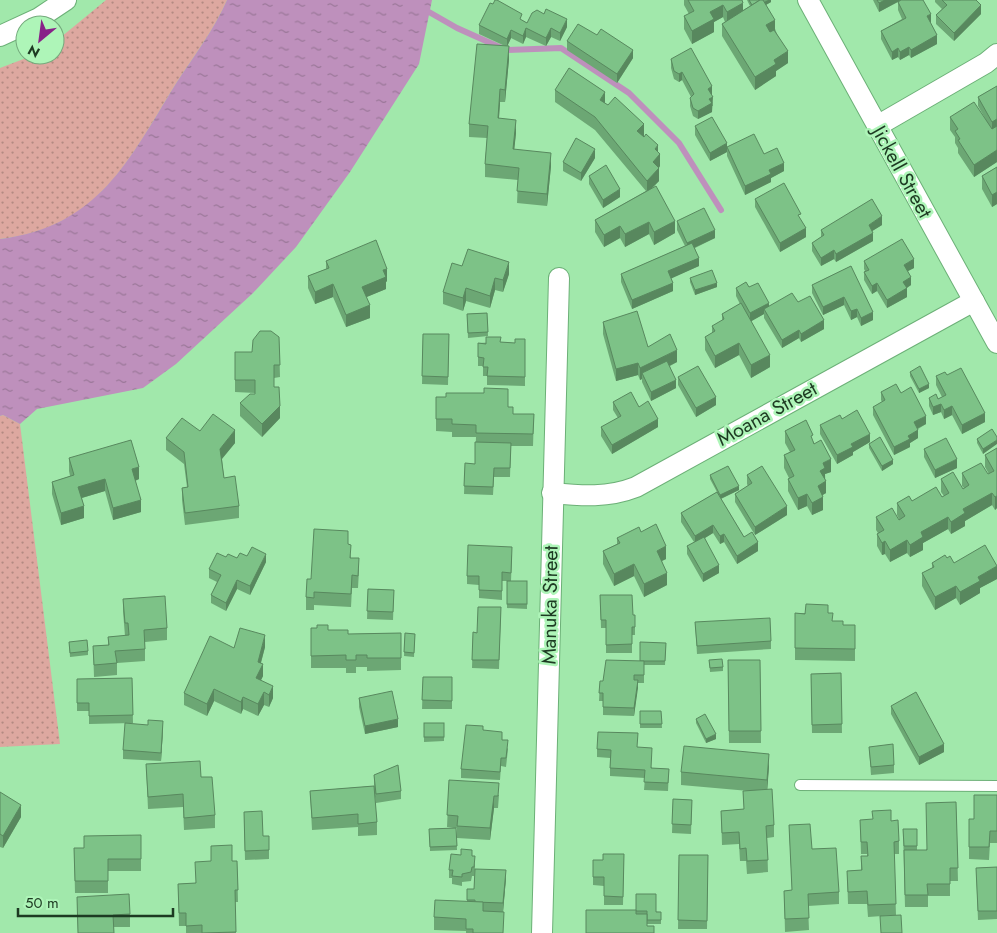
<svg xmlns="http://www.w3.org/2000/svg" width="997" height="933" font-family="Jost,sans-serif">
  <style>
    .park { fill: url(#park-dots) }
    .water { fill: url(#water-ripples) }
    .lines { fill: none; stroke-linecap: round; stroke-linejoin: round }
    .stream { stroke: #be90bc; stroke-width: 6 }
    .service-casing { stroke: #6cb077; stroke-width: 12 }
    .minor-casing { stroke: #6cb077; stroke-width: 22 }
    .service { stroke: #fff; stroke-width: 10 }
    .minor { stroke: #fff; stroke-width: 20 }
    .wall { fill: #6ca774 }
    .shaded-wall { fill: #58885e }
    .building { fill: #7dc287; stroke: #58885e }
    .labels { text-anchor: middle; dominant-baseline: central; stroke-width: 5; stroke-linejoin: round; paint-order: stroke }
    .street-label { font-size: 20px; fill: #1d3a22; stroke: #aef5b8 }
  </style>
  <defs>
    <pattern id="park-dots" width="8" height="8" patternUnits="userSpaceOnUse" patternTransform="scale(1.25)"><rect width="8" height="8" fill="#dda8a0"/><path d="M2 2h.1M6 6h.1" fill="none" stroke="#b38a82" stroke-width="1.8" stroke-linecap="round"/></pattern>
    <pattern id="water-ripples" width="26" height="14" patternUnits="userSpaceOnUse" patternTransform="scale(1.25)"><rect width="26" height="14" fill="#be90bc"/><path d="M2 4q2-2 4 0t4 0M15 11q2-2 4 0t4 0" fill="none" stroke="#9a7798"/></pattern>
  </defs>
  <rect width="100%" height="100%" fill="#a1e8ab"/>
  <!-- park -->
  <g class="park">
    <path d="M106 0H227C214 30 193 57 175 85 129 160 98 228 0 239V68L34 55H55V42Z"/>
    <path d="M3 415 20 424 60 744 0 747V416Z"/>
  </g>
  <!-- water -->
  <path class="water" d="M227 0H432L419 64 350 172 296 247 253 293 176 364 143 388 37 409 20 424 3 415 0 416V239C98 227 129 160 175 85 193 57 214 30 227 0Z"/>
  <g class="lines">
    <!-- stream -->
    <path class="stream" d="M429 12 457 28 506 50 561 48 629 93 679 143 721 210"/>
    <!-- service casing -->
    <g class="service-casing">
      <path id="service" d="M800 785 997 786"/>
    </g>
    <!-- minor casing -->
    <g class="minor-casing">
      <g id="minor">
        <path d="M808 0 997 343"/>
        <path d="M0 36 39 18 66 0"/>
        <path d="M877 126 986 63 997 54"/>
        <path d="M552 493C582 496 608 498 636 487L974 301"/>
        <path d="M542 933 559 278"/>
      </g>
    </g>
    <!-- service -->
    <use href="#service" class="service"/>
    <!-- minor -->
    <use href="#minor" class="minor"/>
  </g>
  <!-- wall -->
  <g class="wall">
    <path d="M684 0H742L743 10 750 6 747 0H771V2L766 5 788 63 776 71V76L755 90 722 36V24L725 22 723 17 714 22V32L692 44 684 29V16L689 14 684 5Z"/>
    <path d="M873 0H923L937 44 911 58 909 55 900 60 898 57 892 60 881 39V31L902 19 898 10V2L879 12Z"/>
    <path d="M935 0H976L981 14 954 41 936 24V15L942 9 935 2Z"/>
    <path d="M522 20 527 23 567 27 560 41 551 37 546 46 526 37 523 44 511 38 507 46 509 59 505 102H500L499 118 516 133 514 149 551 166 547 206 517 203 518 180 485 177V164L487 138 469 137V124L505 46 479 34V25Z"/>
    <path d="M567 41 633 58 617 83 567 50Z"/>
    <path d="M671 59 712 94 711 95 713 106H712V112L698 119 693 116 690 106V98L691 97 682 80 679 82 674 79 671 68Z"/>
    <path d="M997 86V162L974 177 958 153V148L955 143V137L950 130V117L986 120 978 106V97Z"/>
    <path d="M555 90 605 103 644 136 658 152 660 166 659 168V181L652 188 675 233 654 245 649 234 625 247 620 238 604 247 595 232V220L646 191 595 130 555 102Z"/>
    <path d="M695 126 727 147 764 154 784 171 771 178V182L745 195 727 156V152L710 161 695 135Z"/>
    <path d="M595 158 581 181 563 171V162Z"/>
    <path d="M997 167V204L992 207 982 189V176Z"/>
    <path d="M589 176 620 197 603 208 589 184Z"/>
    <path d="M755 199 801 220 806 237 780 252 755 207Z"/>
    <path d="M677 221 715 238 695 248 699 266 671 278 673 291 632 309 621 282V274L685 246 677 230Z"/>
    <path d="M882 225 872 231 873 241 836 262 834 259 821 266 812 251V243L821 237V230Z"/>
    <path d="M326 261 387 281 386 282V289L366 297 370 318 346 327 333 297 315 304 308 288V276L326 269Z"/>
    <path d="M864 261 914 268 908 271 911 285 907 288V297L887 308 877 291 872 294 864 280V272L865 271 864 269Z"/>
    <path d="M462 266 509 274 503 292 495 290 490 308 466 301 463 311 443 304V292Z"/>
    <path d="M851 266 873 320 861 326 857 317 851 320 844 305 823 315 812 293V285Z"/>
    <path d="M690 278 717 287 695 295 690 282Z"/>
    <path d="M749 287 769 306 798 302 824 329 801 342 799 338 782 348 764 318V314L751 321 770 367 751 378 739 355 715 368 705 350V337L712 333V326L722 321V314L740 304 736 296V288Z"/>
    <path d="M487 313 488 336 468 338 467 314Z"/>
    <path d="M603 322 648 347 677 362 670 366 676 388 651 401 642 382V379L640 380 638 375 616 381 603 334Z"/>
    <path d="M423 334H449L448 385 422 384Z"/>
    <path d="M279 337 280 377 274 378V387L280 418 262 437 240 416V403L255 394V393L235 392V352H252Z"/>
    <path d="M525 339V386L487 385V376H483V366H478V343L501 342 515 343Z"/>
    <path d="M910 372 929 388 919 393 910 376Z"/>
    <path d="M947 375 985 422 962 434 952 415 944 419 941 412 933 415 929 406V398L938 399 942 397 936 385V376Z"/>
    <path d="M678 377 716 405 696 417 678 385Z"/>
    <path d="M881 392 901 393 926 424 918 429V438L910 443V447L894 455 873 415V407L882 402 881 400Z"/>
    <path d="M436 397 508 407 513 414H534L533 446H511L510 477H494L493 495 464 494 465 463 475 464 476 437H452V432L436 431Z"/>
    <path d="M613 402 639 407 658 427 612 454 601 436V427L618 418 613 410Z"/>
    <path d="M842 419 870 442 853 452V455L837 464 820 434V425Z"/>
    <path d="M200 431 235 443 222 459 224 478 239 506V518L185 525 182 500V488L187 487 184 464 166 450V438Z"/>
    <path d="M785 431 813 441 831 472 825 474 826 493 822 495 823 510 812 515 807 506 798 510 788 491V479L789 478 784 468V455L790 452 785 443Z"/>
    <path d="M997 437 983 454 977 443V439Z"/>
    <path d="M869 444 893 464 882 471 869 448Z"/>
    <path d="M997 448V508L995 510 992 505 965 521V526L951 534 948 529 923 543V550L910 557 907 553 890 562 885 554 882 555 877 546V534L878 533 876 530V517L899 520V519L897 515V503L942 497 944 496 941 492V479L963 489 964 488 962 486V473L989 474 985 467V455Z"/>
    <path d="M924 449 957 468 935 478 924 457Z"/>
    <path d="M69 458 139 479 135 481 141 512 113 520 105 491 82 498 84 518 61 525 52 494V482L70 476 69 471Z"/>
    <path d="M710 475 739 490 721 499 744 537 758 551 737 564 724 542 720 544 713 533 705 538 719 573 703 582 687 554V546L694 542 681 522V513L717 492 710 479Z"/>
    <path d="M747 475 787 515 755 535 735 502V494L748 486 747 484Z"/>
    <path d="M641 532 666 559 662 561 667 585 644 597 634 576 614 586 603 564V551L617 544V538Z"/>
    <path d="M348 544 351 558 359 570 358 588H352L351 607 314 605V610H306V597L311 579Z"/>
    <path d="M512 555 511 581H527V609L507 608V581H502V600L479 598V585L467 584V576Z"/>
    <path d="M247 556 266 562 250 595 237 589 226 611 211 603V595L217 582 209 578V569L226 557 237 558Z"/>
    <path d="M947 558 954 563 997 579 980 588V593L960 605 956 598 935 610 922 586V573L932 568V563Z"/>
    <path d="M368 589 394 590 393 620 367 619Z"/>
    <path d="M600 595 633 615H635V635H632V653H606V628H601Z"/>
    <path d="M123 599 167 628V640L145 642V661L117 663V675L94 677 93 646 108 645V637L125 636 123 611Z"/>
    <path d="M501 607 499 669 472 668 473 632 477 633Z"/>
    <path d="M795 613H828L832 621 843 625H855V661L795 660Z"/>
    <path d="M695 622 771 641V649L697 654Z"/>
    <path d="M311 628 328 630 348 634 401 633V670L367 671V667H356V673H346V668H311Z"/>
    <path d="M405 633 415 634 414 657 404 656Z"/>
    <path d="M69 642 88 651V655L70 657Z"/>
    <path d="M666 643 665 665H644V683H638L634 716 603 715V701H599L600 681H603L640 661Z"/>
    <path d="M265 647 261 663 263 676 261 680 273 698 269 707 264 705 258 716 243 709 241 714 214 701 207 716 184 705V693L234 648Z"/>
    <path d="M709 660 723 667V671L710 672Z"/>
    <path d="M728 660H760L761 743H729Z"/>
    <path d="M841 673 842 733H812L811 674Z"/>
    <path d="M423 677H452V709H422Z"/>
    <path d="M132 678 133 723 89 724V711H77V679Z"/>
    <path d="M359 698 398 727 365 734 359 707Z"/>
    <path d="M891 706 944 752 919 765 891 714Z"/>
    <path d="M640 711H661L662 728H640Z"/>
    <path d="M696 719 716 739 706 743 696 723Z"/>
    <path d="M424 723H444V741L424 742Z"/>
    <path d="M163 729 161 761 123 759V750Z"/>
    <path d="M483 730 502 740 508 749 506 767 501 766 500 780 461 778V769Z"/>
    <path d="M638 747 652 768 669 769 668 791 644 790 645 778 610 776V758L597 757V749Z"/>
    <path d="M869 747 894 765V773L871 775Z"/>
    <path d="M146 764 215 815V828L184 830 183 807 148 809Z"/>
    <path d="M769 766 767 790 774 825V837L767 838 768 872 747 874 746 861H740L739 844 722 845 721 811 744 809 743 791H749L681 785V772Z"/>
    <path d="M374 775 401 791V799L376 803 374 790 377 822V835L358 836V827L312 830 310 791 374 786Z"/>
    <path d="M449 780 499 795 498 808H494L490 840 457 838V828H456L457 850 430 851 429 829 454 828 447 827Z"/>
    <path d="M0 792 21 817 3 848 0 847Z"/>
    <path d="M997 795V843H990L989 860 969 859V819H974Z"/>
    <path d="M673 799 692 800 691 834 672 833Z"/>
    <path d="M956 802 958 881H950V896H928V907H905L903 829H917V850H926Z"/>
    <path d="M244 812 263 836H269V859L245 860Z"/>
    <path d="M860 820 891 821 899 841V854H894L896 915 868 917 867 904H848L847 871 861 870V856H867V854H861Z"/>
    <path d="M789 825 812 849 839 892V904L808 906 809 930 785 932 784 891 792 890Z"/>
    <path d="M141 835V871H108V893H75L74 848H84Z"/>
    <path d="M624 854 623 905H604V886L593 885V860H603Z"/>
    <path d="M679 855H708L707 929H678Z"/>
    <path d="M472 856 475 865V869L506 878 503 912V933H466V931L434 930V917L467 902V889H474L475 869 474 876H472L471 881 462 882V886L452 884V878H449V870Z"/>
    <path d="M232 861H237L238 902H235L236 933H186V926H179L178 884 195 883Z"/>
    <path d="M997 867V919L978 920 976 868Z"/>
    <path d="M77 897 130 914V927H114V933H78Z"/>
    <path d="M636 910 661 912V924H647V926L586 933Z"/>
  </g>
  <!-- shaded-wall -->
  <g class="shaded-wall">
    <path d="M768 0H771V2L753 12V8Z"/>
    <path d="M885 0H901L879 12V3Z"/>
    <path d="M743 3V16L727 25V12Z"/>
    <path d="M723 5V17L714 22V32L692 44V31L710 12Z"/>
    <path d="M981 5V14L954 41V33Z"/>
    <path d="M931 14V22L927 24V16Z"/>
    <path d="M567 19V27L560 41V33Z"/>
    <path d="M775 20V32L766 38V25Z"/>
    <path d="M526 28V37L523 44V36Z"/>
    <path d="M551 28V37L546 46V38Z"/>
    <path d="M511 30V38L507 47V39Z"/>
    <path d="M937 35V44L911 58V50Z"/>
    <path d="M509 46V59L505 102V90Z"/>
    <path d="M909 47V55L900 60V52Z"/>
    <path d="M898 48V57L892 60V52Z"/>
    <path d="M633 50V58L617 83V74Z"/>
    <path d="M788 51V63L776 71V76L755 90V77L774 60Z"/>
    <path d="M682 72V80L679 82V74Z"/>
    <path d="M712 86V94L708 97V89Z"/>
    <path d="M500 89V102L498 131V118Z"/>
    <path d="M605 92V105L600 100Z"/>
    <path d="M713 97 712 112 698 119V111L709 99Z"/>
    <path d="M997 119V127L992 130V122Z"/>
    <path d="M516 120V133L513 162V149Z"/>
    <path d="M644 124V136L637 143V131Z"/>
    <path d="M727 143V152L710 161V153Z"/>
    <path d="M658 145V156L660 154V166L653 174V162L655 149Z"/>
    <path d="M595 149V158L581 181V173Z"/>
    <path d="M997 150V162L974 177V165Z"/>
    <path d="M551 153V166L547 206V194Z"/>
    <path d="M784 163V171L771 178V182L745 195V186L769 170Z"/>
    <path d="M659 168V181L647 193V181Z"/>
    <path d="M620 189V197L603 208V200Z"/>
    <path d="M997 192V204L992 207V195Z"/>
    <path d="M882 216V225L869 233V225Z"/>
    <path d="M675 221V233L654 245V232Z"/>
    <path d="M649 222V234L625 247V234Z"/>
    <path d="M620 226V238L604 247V235Z"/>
    <path d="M806 228V237L780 252V243Z"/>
    <path d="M715 230V238L687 251V243Z"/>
    <path d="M873 233V241L836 262V254Z"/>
    <path d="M834 250V259L821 266V258Z"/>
    <path d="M699 258V266L668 280V271Z"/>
    <path d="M914 259V268L904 273V265Z"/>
    <path d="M509 262V274L503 292V280Z"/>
    <path d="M387 269V281L386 282V289L362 299V287L383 270Z"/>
    <path d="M911 277V285L903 290V282Z"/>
    <path d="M495 278V290L490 308V296Z"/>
    <path d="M673 283V291L632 309V300Z"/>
    <path d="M717 283V287L695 295V290Z"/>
    <path d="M877 283V291L872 294V286Z"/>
    <path d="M333 284V297L315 304V292Z"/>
    <path d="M466 288V301L463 311V298Z"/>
    <path d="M907 288V297L887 308V300Z"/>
    <path d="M844 297V305L823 315V307Z"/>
    <path d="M769 303V311L764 309V314L750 322V313Z"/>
    <path d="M370 305V318L346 327V315Z"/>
    <path d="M857 309V317L851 320V311Z"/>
    <path d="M873 312V320L861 326V318Z"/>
    <path d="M824 320V329L801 342V334Z"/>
    <path d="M799 330V338L782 348V340Z"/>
    <path d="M739 343V355L715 368V356Z"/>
    <path d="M677 350V362L644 378 642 373V379L640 380V368Z"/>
    <path d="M770 355V367L751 378V365Z"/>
    <path d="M638 363V375L616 381V369Z"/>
    <path d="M676 380V388L651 401V392Z"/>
    <path d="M929 384V388L919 393V389Z"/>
    <path d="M716 397V405L696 417V408Z"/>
    <path d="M941 404V412L933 415V407Z"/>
    <path d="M280 406V418L262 437V424Z"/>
    <path d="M952 406V415L944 419V410Z"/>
    <path d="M985 413V422L962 434V425Z"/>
    <path d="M926 416V424L914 430V422Z"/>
    <path d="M658 419V427L612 454V445Z"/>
    <path d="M235 430V443L220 461V449Z"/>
    <path d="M918 430V438L910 443V447L894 455V447L908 436Z"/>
    <path d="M870 434V442L853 452V455L837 464V455L851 444Z"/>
    <path d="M997 440V444L983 454V449Z"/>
    <path d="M831 459V472L825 474V481L820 471 823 463Z"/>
    <path d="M957 459V468L935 478V470Z"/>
    <path d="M893 460V464L882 471V466Z"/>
    <path d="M139 467V479L132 482V469Z"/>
    <path d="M105 479V491L78 499V487Z"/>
    <path d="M826 481V493L818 498V486Z"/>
    <path d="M739 486V490L720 499V495Z"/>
    <path d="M992 493V505L965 521V526L951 534V522L963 509Z"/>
    <path d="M807 494V506L798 510V498Z"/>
    <path d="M997 496V508L995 510V497Z"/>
    <path d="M823 497V510L812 515V503Z"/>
    <path d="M141 500V512L113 520V508Z"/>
    <path d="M84 506V518L61 525V513Z"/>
    <path d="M787 506V515L755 535V527Z"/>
    <path d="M948 517V529L923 543V550L910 557V545L921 532Z"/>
    <path d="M713 525V533L695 544V536Z"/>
    <path d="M724 534V542L720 544V536Z"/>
    <path d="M907 540V553L890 562V550Z"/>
    <path d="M885 541V554L882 555V543Z"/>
    <path d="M758 542V551L737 564V556Z"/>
    <path d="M666 546V559L657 563V551Z"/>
    <path d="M266 554V562L250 595V586Z"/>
    <path d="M634 564V576L614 586V574Z"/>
    <path d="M719 565V573L703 582V574Z"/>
    <path d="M997 566V579L980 588V593L960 605V592L978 577Z"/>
    <path d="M667 573V585L644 597V584Z"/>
    <path d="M237 580V589L226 611V603Z"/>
    <path d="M956 586V598L935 610V597Z"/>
    <path d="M265 635V647L258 673 263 664V676L256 690V678L258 662Z"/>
    <path d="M638 680V688L634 716V708Z"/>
    <path d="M273 686V698L269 707V695Z"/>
    <path d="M214 689V701L207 716V704Z"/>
    <path d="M264 692V705L258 716V704Z"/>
    <path d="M243 697V709L241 714V702Z"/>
    <path d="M398 719V727L365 734V726Z"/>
    <path d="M163 721V729L161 761V753Z"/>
    <path d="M716 734V739L706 743V739Z"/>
    <path d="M944 744V752L919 765V757Z"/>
    <path d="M769 754V766L767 793V780Z"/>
    <path d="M494 796V808L490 840V828Z"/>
    <path d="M21 805V817L3 848V836Z"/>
    <path d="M506 870V878L503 912V903Z"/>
  </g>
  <!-- building -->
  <g class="building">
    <path d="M495 0H497L522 14 520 19 527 23 532 13 537 10 544 14 546 9 567 19 560 33 551 28 546 38 526 28 523 36 511 30 507 39 479 25 490 3 493 4Z"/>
    <path d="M688 0H742L743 3 727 12 723 5 710 12 714 19 692 31 684 16 694 11Z"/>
    <path d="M749 0H760L752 5Z"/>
    <path d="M760 0H763L775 20 766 25 770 32 774 30 788 51 774 60 776 64 755 77 722 24Z"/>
    <path d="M877 0H885L879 3Z"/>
    <path d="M901 0H923L931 14 927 16 937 35 911 50 909 47 900 52 898 48 892 52 881 31 906 18 898 2Z"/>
    <path d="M942 0H976L981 5 954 33 936 15 947 5Z"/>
    <path d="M578 24 597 35 601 29 633 50 617 74 567 41Z"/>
    <path d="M477 44 509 46 505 90 500 89 498 118 516 120 513 149 551 153 547 194 517 191 519 168 485 164 488 126 469 124Z"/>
    <path d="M691 48 712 86 708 89 713 97 709 99 712 103 698 111 693 108 690 98 694 94 682 72 679 74 674 71 671 59Z"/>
    <path d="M569 68 605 92 600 100 608 105 615 97 644 124 637 131 644 137 646 134 658 145 655 149 660 154 653 162 659 168 647 181 595 117 555 90Z"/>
    <path d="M997 86V119L992 122 978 97Z"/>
    <path d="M974 102 992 129 997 126V150L974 165 958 140 960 139 955 131 958 129 950 117Z"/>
    <path d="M712 117 727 143 710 153 695 126Z"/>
    <path d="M754 134 764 154 777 148 784 163 769 170 771 174 745 186 727 147Z"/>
    <path d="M576 138 595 149 581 173 563 162Z"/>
    <path d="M606 165 620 189 603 200 589 176Z"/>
    <path d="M997 167V192L992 195 982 176Z"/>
    <path d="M784 183 801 214 798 215 806 228 780 243 755 199Z"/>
    <path d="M656 186 675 221 654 232 649 222 625 234 620 226 604 235 595 220Z"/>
    <path d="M872 199 882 216 869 225 873 233 836 254 834 250 821 258 812 243 824 235 821 230Z"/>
    <path d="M704 208 715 230 687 243 677 221Z"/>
    <path d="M902 239 914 259 904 265 911 277 903 282 907 288 887 300 877 283 872 286 864 272 869 270 864 261Z"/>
    <path d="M376 240 387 269 383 270 386 277 362 287 370 305 346 315 333 284 315 292 308 276 329 268 326 261Z"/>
    <path d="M692 243 699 258 668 271 673 283 632 300 621 274Z"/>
    <path d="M468 249 509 262 503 280 495 278 490 296 466 288 463 298 443 292 452 263 462 266Z"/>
    <path d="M851 266 873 312 861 318 857 309 851 311 844 297 823 307 812 285Z"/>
    <path d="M712 270 717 283 695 290 690 278Z"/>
    <path d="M746 282 749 287 758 283 769 303 750 313 736 288Z"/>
    <path d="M792 293 798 302 810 296 824 320 801 334 799 330 782 340 764 309Z"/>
    <path d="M741 303 770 355 751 365 739 343 715 356 705 337 715 331 712 326 724 319 722 314Z"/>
    <path d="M637 311 648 347 670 334 677 350 640 368 638 363 616 369 603 322Z"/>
    <path d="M487 313 488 332 468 333 467 314Z"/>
    <path d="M260 331H271L279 337 280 365H274V387H279L280 406 262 424 240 403 250 394H255V380H235V352H252L253 340Z"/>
    <path d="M423 334H449L448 377 422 376Z"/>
    <path d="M486 337H501L500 342 515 343V339H525V377L487 376 488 367H483L484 358 478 357V343L486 344Z"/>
    <path d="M667 361 676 380 651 392 642 373Z"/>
    <path d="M698 366 716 397 696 408 678 377Z"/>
    <path d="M920 366 929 384 919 389 910 372Z"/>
    <path d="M961 368 985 413 962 425 952 406 944 410 941 404 933 407 929 398 936 394 938 399 946 395 936 376 945 372 947 375Z"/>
    <path d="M896 384 901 393 911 387 926 416 914 422 918 430 908 436 910 439 894 447 873 407 885 400 881 392Z"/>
    <path d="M484 388 508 389V407H513V414H534L533 434 476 433V425L452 424V419H436V397H446V393H484Z"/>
    <path d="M631 392 639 407 648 401 658 419 612 445 601 427 621 416 613 402Z"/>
    <path d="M857 410 870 434 851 444 853 447 837 455 820 425 840 415 842 419Z"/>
    <path d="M213 414 235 430 220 449 224 478 235 476 239 506 185 513 182 488 188 487 184 452 166 438 182 418 200 431Z"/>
    <path d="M806 420 813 435 811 436 814 444 821 440 831 459 823 463 825 468 820 471 826 481 818 486 823 497 812 503 807 494 798 498 788 479 794 476 784 455 795 450 785 431Z"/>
    <path d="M992 429 997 437V440L983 449 977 439Z"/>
    <path d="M880 437 893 460 882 466 869 444Z"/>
    <path d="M946 438 957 459 935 470 924 449Z"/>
    <path d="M131 440 139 467 132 469 141 500 113 508 105 479 78 487 84 506 61 513 52 482 74 475 69 458Z"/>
    <path d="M475 442 511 443 510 468H494L493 487 464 486 465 463 475 464Z"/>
    <path d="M997 448V496L995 497 992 493 963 509 965 513 951 522 948 517 921 532 923 537 910 545 907 540 890 550 885 541 882 543 877 534 884 530 876 517 892 508 899 520 905 516 897 503 909 496 912 501 936 487 942 497 949 493 941 479 953 472 963 489 969 485 962 473 981 463 988 474 994 471 985 455Z"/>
    <path d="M728 466 739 486 720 495 710 475Z"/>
    <path d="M762 466 787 506 755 527 735 494 752 483 747 475Z"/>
    <path d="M717 492 744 537 752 532 758 542 737 556 724 534 720 536 713 525 695 536 681 513Z"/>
    <path d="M656 524 666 546 657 551 667 573 644 584 634 564 614 574 603 551 620 543 617 538 639 527 641 532Z"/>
    <path d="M314 529 348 531V544L351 545 350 558H359L358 576 352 575 351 594 314 592V598L306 597 307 579H311Z"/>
    <path d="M704 537 719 565 703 574 687 546Z"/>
    <path d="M468 545 512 547 511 573 502 572V591L479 590V576H467Z"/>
    <path d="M985 545 997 566 978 577 980 581 960 592 956 586 935 597 922 573 934 567 932 563 945 555 947 558 950 556 954 563Z"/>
    <path d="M252 547 266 554 250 586 237 580 226 603 211 595 221 575 209 569 217 553 226 557 228 554 237 558 240 553 247 556Z"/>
    <rect x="507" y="581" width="20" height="23"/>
    <path d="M368 589 394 590 393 612 367 611Z"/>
    <path d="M600 595H632L633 615H635V627H632V644L606 645V620H601Z"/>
    <path d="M165 596 167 628 144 630 145 649 115 651 117 663 94 665 93 646 109 645 108 637 129 635 128 623H125L123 599Z"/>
    <path d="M806 604 828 605V613H833L832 621H843V625H855V649L795 648V613L805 614Z"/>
    <path d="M478 607H501L499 660H472L473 632 477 633Z"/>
    <path d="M770 618 771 641 697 646 695 622Z"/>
    <path d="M317 625H328V630H348V634L401 633V658H367V655H356V660H346V655L311 656V628H317Z"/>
    <path d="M240 628 265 635 258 662 263 664 256 678 273 686 269 695 264 692 258 704 243 697 241 702 214 689 207 704 184 693 210 636 234 648Z"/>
    <path d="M405 633 415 634 414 653 404 652Z"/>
    <path d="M87 640 88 651 70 653 69 642Z"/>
    <path d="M640 642 666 643 665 661H640Z"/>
    <path d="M722 659 723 667 710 668 709 660Z"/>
    <path d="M606 660 644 661V675H634V680H638L634 708 603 707V693H599L600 681H603Z"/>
    <path d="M728 660H760L761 731H729Z"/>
    <path d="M841 673 842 724 812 725 811 674Z"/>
    <path d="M423 677H452V701L422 700Z"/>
    <path d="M132 678 133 715 89 716V703H77V679Z"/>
    <path d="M392 691 398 719 365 726 359 698Z"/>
    <path d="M916 692 944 744 919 757 891 706Z"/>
    <path d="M640 711H661L662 724H640Z"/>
    <path d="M705 714 716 734 706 739 696 719Z"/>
    <path d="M148 720 163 721 161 753 123 750 125 723 148 725Z"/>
    <rect x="424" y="723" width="20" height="14"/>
    <path d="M466 725 483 726V730L502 732V740H508L506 758H501L500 772 461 769Z"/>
    <path d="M598 732 638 733 637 747 652 748 651 768 669 769 668 783 644 782 645 770 610 768 611 750 597 749Z"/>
    <path d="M893 744 894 765 871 767 869 747Z"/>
    <path d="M684 746 769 754 767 780 681 772Z"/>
    <path d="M200 761 201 777H212L215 815 184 818 183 794 148 797 146 764Z"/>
    <path d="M398 765 401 791 376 794 374 775Z"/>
    <path d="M449 780 499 783 498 796H494L490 828 457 826 458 816 447 815Z"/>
    <path d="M374 786 377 822 358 824V814L312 818 310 791Z"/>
    <path d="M772 789 774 825 766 826 768 860 747 861 746 848 740 849 739 832 722 833 721 811 744 809 743 791Z"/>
    <path d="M0 792 21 805 3 836 0 834Z"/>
    <path d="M974 795H997V831H990L989 847H969V819H974Z"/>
    <path d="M673 799 692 800 691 825 672 824Z"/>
    <path d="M956 802 958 868H950V884H927L928 895H905L904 850H927L926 803Z"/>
    <path d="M891 810V821L898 820 899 841 894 842 896 904 868 905 867 891 848 892 847 871 862 870 861 856H868L867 842H861L860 820 873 819 872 811Z"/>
    <path d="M262 811 263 836H269V850L245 851 244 812Z"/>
    <path d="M810 824 812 849 836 848 839 892 808 894 809 918 785 919 784 891 792 890 789 825Z"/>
    <path d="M456 828 457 846 430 847 429 829Z"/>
    <path d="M903 829H917V846H904Z"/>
    <path d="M141 835V859H108V881H75L74 848H84V836Z"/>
    <path d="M232 845V861H237L238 890H235L236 932 202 933V925L186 926V913H179L178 884 196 883 195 862 211 861V846Z"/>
    <path d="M461 849 472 850V856H475L474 867H472L471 872 462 874V877L452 876 453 870H449L451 854 461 855Z"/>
    <path d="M603 854H624L623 897 604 896V877H593V860H603Z"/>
    <path d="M679 855H708L707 921 678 920Z"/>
    <path d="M997 867V911H978L976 868Z"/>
    <path d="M475 869 506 870 503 903 475 902V900H467V889H474Z"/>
    <path d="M129 894 130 914 113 915 114 933H78L77 897Z"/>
    <path d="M636 894H656V912H661V920H647V911H636Z"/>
    <path d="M435 900 483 902V911L504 912 503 933H473V929H466V919L434 917Z"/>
    <path d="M586 910H636V914H647V926H654V933H586Z"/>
    <path d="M901 915 902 933H881L880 916Z"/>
  </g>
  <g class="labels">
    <!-- street labels -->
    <g class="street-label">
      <text transform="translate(902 172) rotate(61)">Jickell Street</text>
      <text transform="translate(767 414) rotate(-29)">Moana Street</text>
      <text transform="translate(550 605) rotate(-89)">Manuka Street</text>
    </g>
  </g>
  <!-- north arrow -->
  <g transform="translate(40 40) rotate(209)"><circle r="24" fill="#aef5b8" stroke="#74aa7c"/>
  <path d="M0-4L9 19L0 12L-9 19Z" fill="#882188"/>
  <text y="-8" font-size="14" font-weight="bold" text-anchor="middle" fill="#1d3a22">N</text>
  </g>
  <!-- scale -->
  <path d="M18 908v8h155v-8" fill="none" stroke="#1d3a22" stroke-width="2.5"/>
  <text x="25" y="908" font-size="15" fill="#1d3a22" stroke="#aef5b8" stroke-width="4" paint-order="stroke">50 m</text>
</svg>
